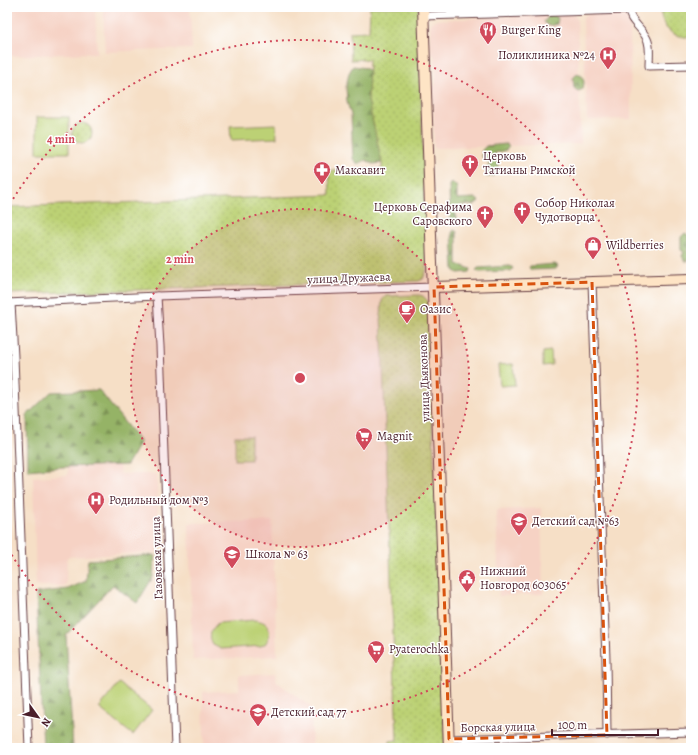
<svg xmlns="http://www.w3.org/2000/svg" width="698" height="755" font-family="Alegreya,serif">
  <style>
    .built { fill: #f6d2c4 }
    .grass { fill: #bcd174; stroke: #837850 }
    .forest { fill: url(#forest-firs); stroke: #706948 }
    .park { fill: url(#park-dots); stroke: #837850 }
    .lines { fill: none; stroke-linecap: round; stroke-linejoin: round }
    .street-casing { stroke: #643c42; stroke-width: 9 }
    .secondary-casing { stroke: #643c42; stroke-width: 12 }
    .street { stroke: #fff; stroke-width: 7 }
    .secondary { stroke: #fee4c5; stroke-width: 10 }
    .marked { fill: none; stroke: #d8530f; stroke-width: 3; stroke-dasharray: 8 5; stroke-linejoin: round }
    .ring { fill: none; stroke: #d1495b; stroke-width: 2; stroke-dasharray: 2 4 }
    .labels { text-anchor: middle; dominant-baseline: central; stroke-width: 3; stroke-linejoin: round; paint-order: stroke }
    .poi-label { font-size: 12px; fill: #4a1f2b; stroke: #fff; text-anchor: start }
    .street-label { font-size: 12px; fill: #4a1f2b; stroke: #fff }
    .centre { fill: #d1495b; stroke: #fff; stroke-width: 2 }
    .ring-label { font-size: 12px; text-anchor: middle; font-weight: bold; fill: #d1495b; stroke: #fff; stroke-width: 3; stroke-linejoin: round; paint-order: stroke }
  </style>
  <defs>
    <pattern id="forest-firs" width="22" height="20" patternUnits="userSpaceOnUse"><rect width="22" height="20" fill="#95b366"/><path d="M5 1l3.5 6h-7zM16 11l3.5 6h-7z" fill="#7c9154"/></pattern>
    <pattern id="park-dots" width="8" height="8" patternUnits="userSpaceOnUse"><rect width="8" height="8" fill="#bcd174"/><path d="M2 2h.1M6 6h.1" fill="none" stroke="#a3b365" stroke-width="1.8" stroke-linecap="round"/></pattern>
  </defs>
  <rect width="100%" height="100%" fill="#fff"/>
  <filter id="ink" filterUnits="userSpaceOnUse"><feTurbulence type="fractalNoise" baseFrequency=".025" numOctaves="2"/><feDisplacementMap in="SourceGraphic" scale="8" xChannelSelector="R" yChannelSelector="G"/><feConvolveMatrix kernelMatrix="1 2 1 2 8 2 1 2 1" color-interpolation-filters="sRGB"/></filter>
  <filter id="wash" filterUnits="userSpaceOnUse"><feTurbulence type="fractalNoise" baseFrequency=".012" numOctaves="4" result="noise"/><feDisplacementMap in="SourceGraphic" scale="16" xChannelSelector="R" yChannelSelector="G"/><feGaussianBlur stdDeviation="0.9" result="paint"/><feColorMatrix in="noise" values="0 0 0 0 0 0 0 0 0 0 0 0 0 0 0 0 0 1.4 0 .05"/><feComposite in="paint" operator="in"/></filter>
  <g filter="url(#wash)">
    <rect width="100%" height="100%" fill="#f6dfc6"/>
    <!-- built -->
    <g class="built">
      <path d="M7 7H95L97 53 9 56 7 55Z"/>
      <path d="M103 7H190L192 49 105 52Z"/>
      <path d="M618 13 625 16 630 23 631 119 588 120 587 117 583 20 584 16 588 14Z"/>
      <path d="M570 14 575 16 577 19 581 144 434 148 433 87 436 83 435 57 431 52 430 25 431 22 436 20Z"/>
      <path d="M119 465 120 474H157L159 552 67 557 66 586H36L33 477 68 475V467Z"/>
      <path d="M541 508 543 594 499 596 496 510Z"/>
      <path d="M272 521 277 656 193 660 189 523Z"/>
      <path d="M275 673 277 682 311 707 312 748H204L203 692 239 690V675Z"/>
    </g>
    <!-- grass -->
    <g class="grass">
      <rect x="37" y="117" width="32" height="36"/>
      <path d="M276 124 277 138 231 140 230 126Z"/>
      <path d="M551 351 552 365 543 366V352Z"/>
      <path d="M513 364 515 385 500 386 498 365Z"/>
      <path d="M254 620C269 621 273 630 266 643L261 646 221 649 213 645C208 636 211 629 218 623Z"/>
      <path d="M119 683 152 710 133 735 99 708Z"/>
    </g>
    <!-- forest -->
    <g class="forest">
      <path d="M541 7H557H555L552 13 558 18 557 24 549 26 544 22 548 17V12Z"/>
      <path d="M353 66 366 68 373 75 382 163 373 164 366 160 358 164 353 159 351 115 347 102 346 87 349 73Z"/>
      <path d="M577 74 582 76 584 82 583 89 578 91 574 88 573 78Z"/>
      <path d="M506 144 509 147 506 150 495 153V160L498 163V173L493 176 487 177 486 169 490 164 482 157V150L486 146Z"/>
      <path d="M452 182 457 187V199L475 198 479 201 474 205H461L455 210 456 220 454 224 450 222 449 185Z"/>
      <path d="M454 230 457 232V264L471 269 470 272 458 273 454 270 452 233Z"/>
      <path d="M685 233 688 235 691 246 687 251 691 255 688 261H685L682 256 684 252 681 250V237Z"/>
      <path d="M555 264 558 266 556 269 531 270 529 268 530 266Z"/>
      <path d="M510 266 513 268 511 271 479 272 476 270 478 268Z"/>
      <path d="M99 390 140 442 127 465 61 467 28 470 27 415 51 392Z"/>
      <path d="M155 555 153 577 137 603 113 585 66 635 73 748H43L36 593 68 589 86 581 88 560Z"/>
    </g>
    <!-- park -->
    <g class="park">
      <path d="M370 7H418L427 269 423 279 419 281 7 294V207L330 195 329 171 382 169V163L368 100 369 59 351 60 350 32 369 31Z"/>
      <path d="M656 7H691V42H690V37C679 38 667 33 663 22 661 19 661 14 660 9H656Z"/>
      <circle cx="82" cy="133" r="10"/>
      <path d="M419 295 423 296 428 301 445 748H390V741L397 740 381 315C382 309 380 300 385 296Z"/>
      <rect x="235" y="436" width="16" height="24"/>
    </g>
  </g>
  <g filter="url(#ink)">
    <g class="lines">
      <!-- street casing -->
      <g class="street-casing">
        <g id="street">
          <path d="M628 7C629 21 640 26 646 37 651 44 649 58 649 66L691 65"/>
          <path d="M423 16 628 10"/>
          <path d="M592 282 606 659 607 735"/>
          <path d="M157 296 160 346 175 748"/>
          <path d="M7 303 157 296 434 287"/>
          <path d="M11 303 14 357 29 748"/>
          <path d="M449 739 691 732"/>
        </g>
      </g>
      <!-- secondary casing -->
      <g class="secondary-casing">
        <g id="secondary">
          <path d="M423 7 449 748"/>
          <path d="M434 287 691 279"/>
        </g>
      </g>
      <!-- street -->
      <use href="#street" class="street"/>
      <!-- secondary -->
      <use href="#secondary" class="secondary"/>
    </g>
  </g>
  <!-- marked area -->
  <path class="marked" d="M592 282 607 735 449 739 434 287Z"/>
  <!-- distance rings -->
  <circle cx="300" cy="378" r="169" fill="#d1495b" fill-opacity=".12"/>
  <g class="ring">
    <circle cx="300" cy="378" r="169"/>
    <path d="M7 209A338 338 0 1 1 7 547"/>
  </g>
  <!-- icons -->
  <defs>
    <g id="restaurant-pin" transform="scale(0.9)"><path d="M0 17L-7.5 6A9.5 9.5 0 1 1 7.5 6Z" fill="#d1495b" stroke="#fff"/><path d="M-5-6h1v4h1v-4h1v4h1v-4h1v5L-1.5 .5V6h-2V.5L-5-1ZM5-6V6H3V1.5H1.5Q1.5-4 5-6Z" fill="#fff"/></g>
    <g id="hospital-pin" transform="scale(0.9)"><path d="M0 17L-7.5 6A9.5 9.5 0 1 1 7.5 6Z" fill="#d1495b" stroke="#fff"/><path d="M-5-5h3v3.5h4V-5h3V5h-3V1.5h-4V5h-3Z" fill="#fff"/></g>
    <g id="church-pin" transform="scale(0.9)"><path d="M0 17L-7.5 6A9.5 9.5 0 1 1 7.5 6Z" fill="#d1495b" stroke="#fff"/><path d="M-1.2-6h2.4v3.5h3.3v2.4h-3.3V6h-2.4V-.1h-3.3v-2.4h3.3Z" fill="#fff"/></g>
    <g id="pharmacy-pin" transform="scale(0.9)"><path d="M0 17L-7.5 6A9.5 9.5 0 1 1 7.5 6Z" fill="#d1495b" stroke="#fff"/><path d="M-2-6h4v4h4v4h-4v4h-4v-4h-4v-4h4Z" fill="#fff"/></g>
    <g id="shop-pin" transform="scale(0.9)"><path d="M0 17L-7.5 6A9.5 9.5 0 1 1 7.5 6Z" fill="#d1495b" stroke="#fff"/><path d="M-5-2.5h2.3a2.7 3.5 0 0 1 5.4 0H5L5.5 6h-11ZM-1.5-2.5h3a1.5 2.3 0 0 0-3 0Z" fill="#fff"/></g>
    <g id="cafe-pin" transform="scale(0.9)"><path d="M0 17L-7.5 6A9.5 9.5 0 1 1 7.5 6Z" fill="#d1495b" stroke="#fff"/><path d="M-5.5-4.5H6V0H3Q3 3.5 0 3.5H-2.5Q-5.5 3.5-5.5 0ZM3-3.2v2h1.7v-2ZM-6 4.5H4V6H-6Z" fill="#fff"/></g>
    <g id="supermarket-pin" transform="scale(0.9)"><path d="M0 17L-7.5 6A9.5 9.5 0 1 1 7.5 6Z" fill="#d1495b" stroke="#fff"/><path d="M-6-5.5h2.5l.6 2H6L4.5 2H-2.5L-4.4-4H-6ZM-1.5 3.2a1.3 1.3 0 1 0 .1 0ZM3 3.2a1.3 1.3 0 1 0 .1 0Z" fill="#fff"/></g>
    <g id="school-pin" transform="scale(0.9)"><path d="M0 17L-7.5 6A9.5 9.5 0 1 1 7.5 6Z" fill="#d1495b" stroke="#fff"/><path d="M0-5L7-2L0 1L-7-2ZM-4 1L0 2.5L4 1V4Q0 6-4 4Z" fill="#fff"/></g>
    <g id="civic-pin" transform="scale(0.9)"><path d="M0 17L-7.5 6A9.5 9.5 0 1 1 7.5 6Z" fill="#d1495b" stroke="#fff"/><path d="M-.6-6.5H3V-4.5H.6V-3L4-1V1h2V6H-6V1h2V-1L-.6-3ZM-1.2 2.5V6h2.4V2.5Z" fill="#fff"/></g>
  </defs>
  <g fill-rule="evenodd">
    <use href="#restaurant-pin" x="488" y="30"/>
    <use href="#hospital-pin" x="608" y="55"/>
    <use href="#church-pin" x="470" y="163"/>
    <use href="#pharmacy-pin" x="322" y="170"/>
    <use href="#church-pin" x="522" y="210"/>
    <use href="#church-pin" x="485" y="214"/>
    <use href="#shop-pin" x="593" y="245"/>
    <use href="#cafe-pin" x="407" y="309"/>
    <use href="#supermarket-pin" x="364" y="436"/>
    <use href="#hospital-pin" x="96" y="500"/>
    <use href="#school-pin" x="519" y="521"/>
    <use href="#school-pin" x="232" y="554"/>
    <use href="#civic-pin" x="467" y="578"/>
    <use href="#supermarket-pin" x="376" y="649"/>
    <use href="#school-pin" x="258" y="712"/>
  </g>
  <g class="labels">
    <!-- poi labels -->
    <g class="poi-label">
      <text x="501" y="30">Burger King</text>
      <text x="595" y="55" text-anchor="end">Поликлиника №24</text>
      <text x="483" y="156">Церковь<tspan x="483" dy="14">Татианы Римской</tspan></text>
      <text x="335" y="170">Максавит</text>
      <text x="535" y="203">Собор Николая<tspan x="535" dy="14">Чудотворца</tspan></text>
      <text x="472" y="207" text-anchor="end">Церковь Серафима<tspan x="472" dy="14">Саровского</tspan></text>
      <text x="606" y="245">Wildberries</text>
      <text x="420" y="309">Оазис</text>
      <text x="377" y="436">Magnit</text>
      <text x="109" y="500">Родильный дом №3</text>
      <text x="532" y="521">Детский сад №63</text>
      <text x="245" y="554">Школа № 63</text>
      <text x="480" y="571">Нижний<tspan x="480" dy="14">Новгород 603065</tspan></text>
      <text x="389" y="649">Pyaterochka</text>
      <text x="271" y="712">Детский сад 77</text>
    </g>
    <!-- street labels -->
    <g class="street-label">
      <text transform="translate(349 278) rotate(-2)">улица Дружаева</text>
      <text transform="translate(424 378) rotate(-92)">улица Дьяконова</text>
      <text transform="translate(157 558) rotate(-92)">Газовская улица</text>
      <text transform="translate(498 727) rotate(-1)">Борская улица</text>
    </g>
  </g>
  <circle cx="300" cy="378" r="6" class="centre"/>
  <g class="ring-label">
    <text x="61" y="143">4 min</text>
    <text x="180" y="263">2 min</text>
  </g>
  <!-- margin -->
  <rect width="698" height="755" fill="none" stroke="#fff" stroke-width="24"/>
  <!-- north arrow -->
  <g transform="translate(38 717) rotate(123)" stroke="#ffffff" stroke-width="3" paint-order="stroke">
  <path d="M0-3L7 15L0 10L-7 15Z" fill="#4a1f2b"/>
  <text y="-6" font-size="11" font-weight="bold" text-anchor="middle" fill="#4a1f2b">N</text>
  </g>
  <!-- scale -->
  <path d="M552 729v6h106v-6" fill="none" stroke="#4a1f2b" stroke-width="2"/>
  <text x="558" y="729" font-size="12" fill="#4a1f2b" stroke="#ffffff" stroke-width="3" paint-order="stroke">100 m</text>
</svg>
